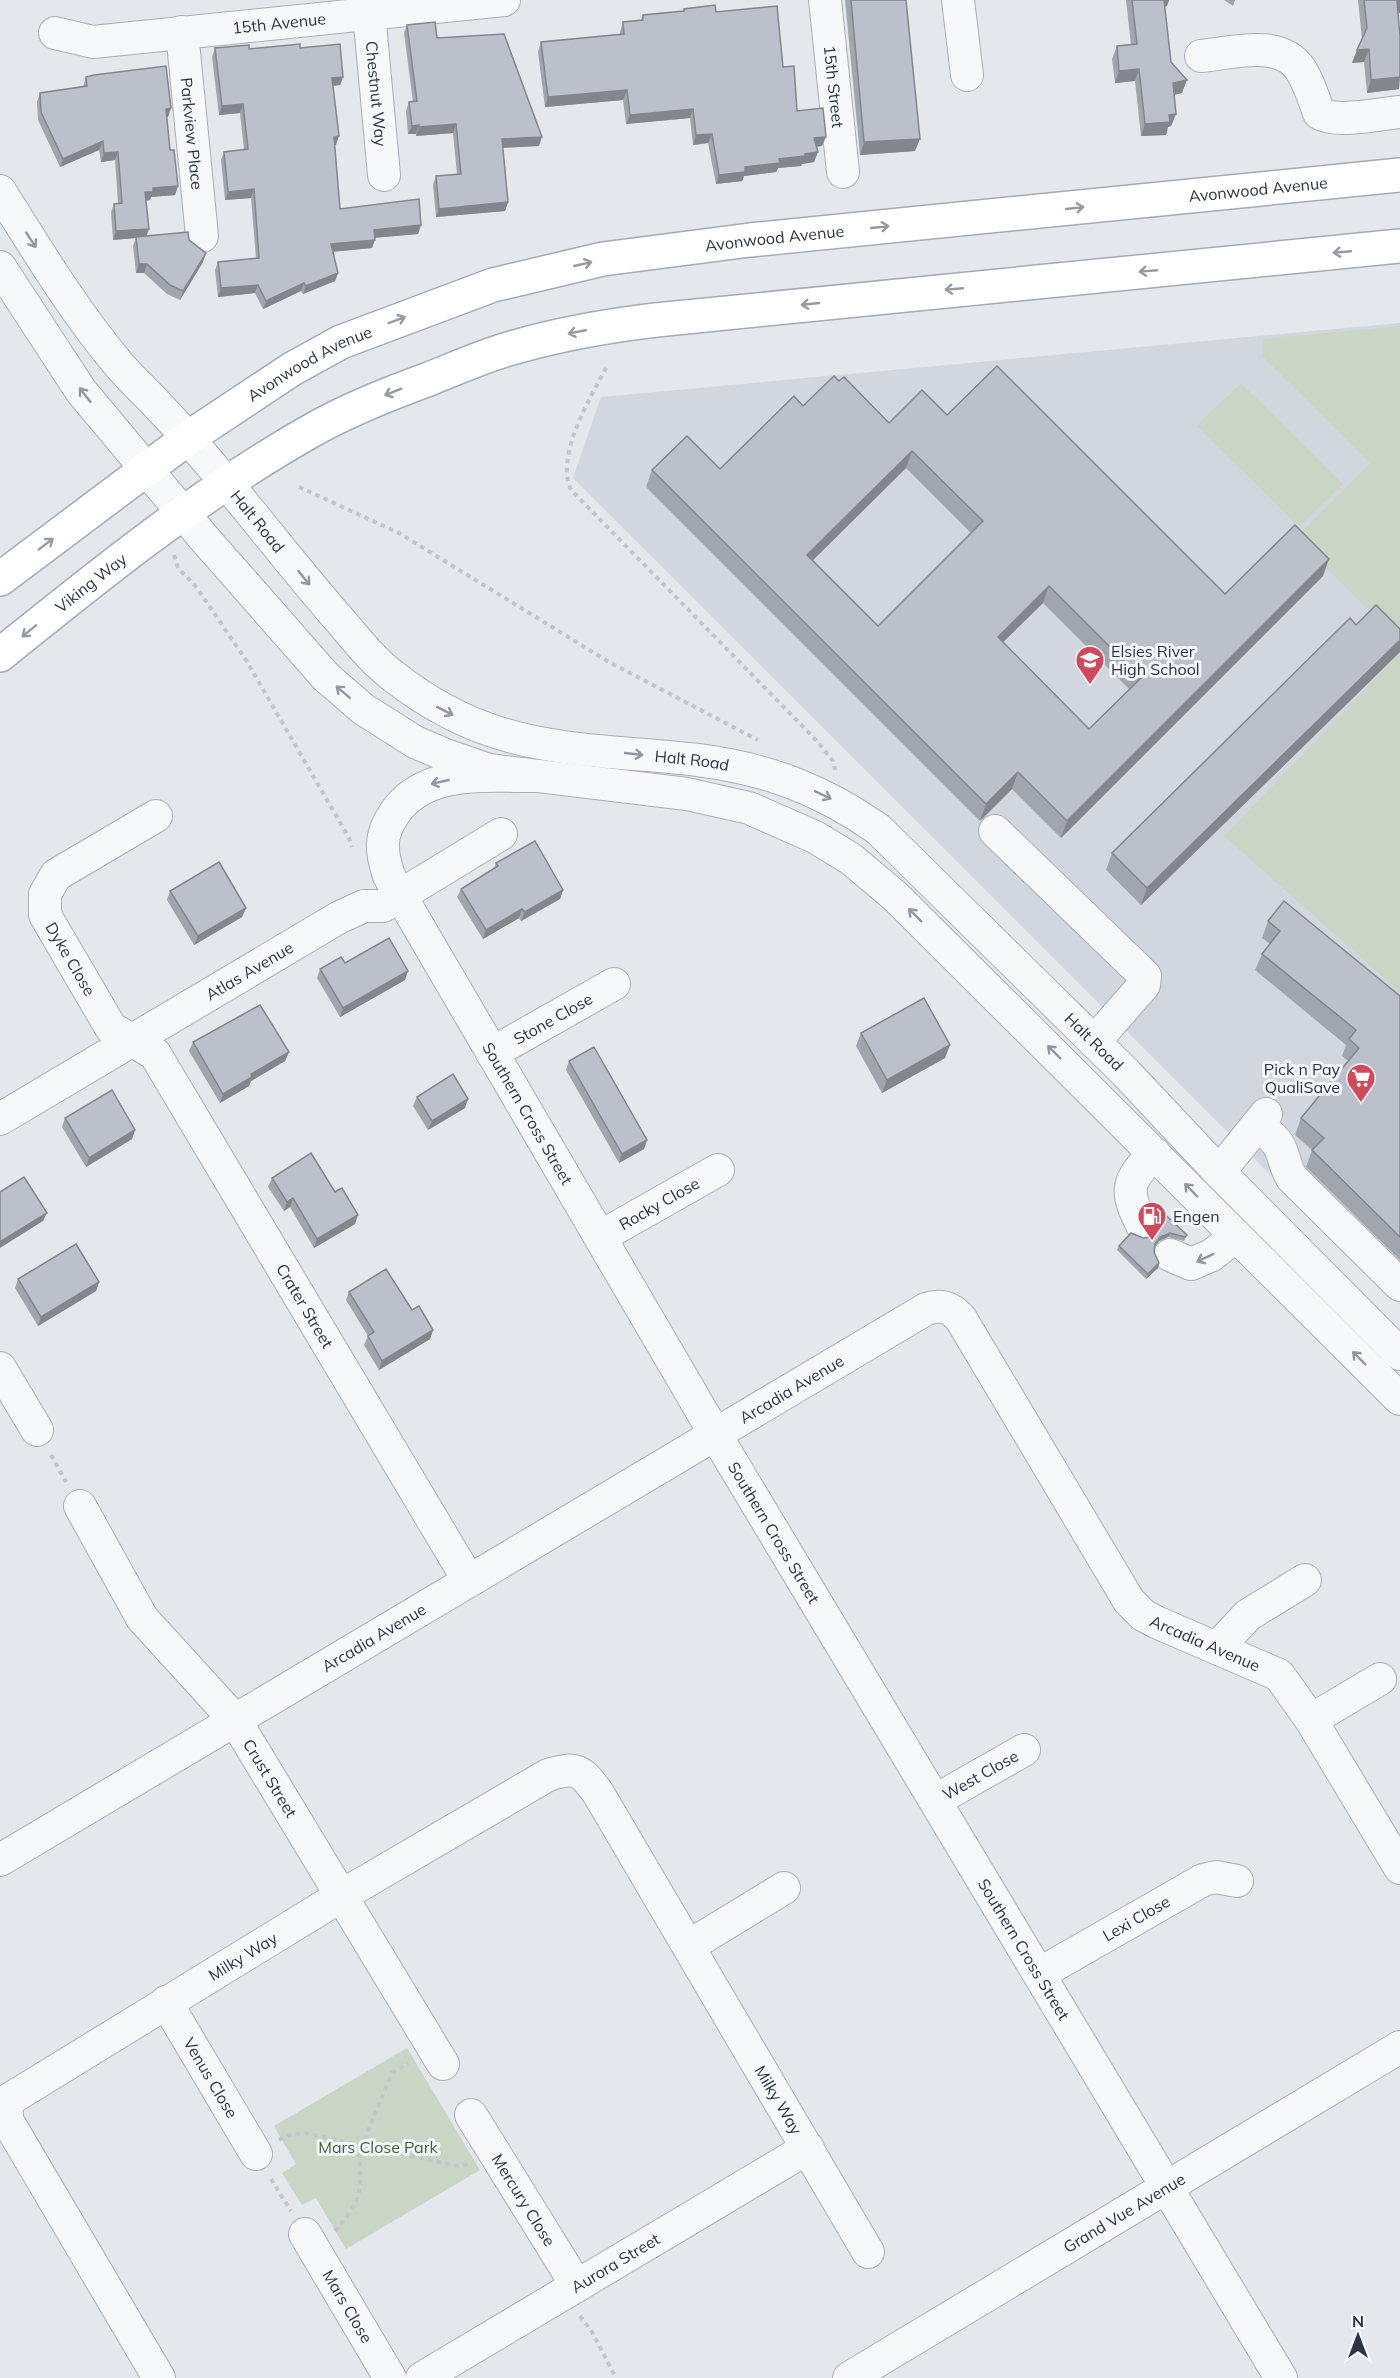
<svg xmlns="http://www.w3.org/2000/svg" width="1400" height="2378" font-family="Mulish,sans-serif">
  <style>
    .built { fill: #d2d6de }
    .green { fill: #c9d6c5 }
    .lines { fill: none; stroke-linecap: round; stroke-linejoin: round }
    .minor-casing { stroke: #a9aeb7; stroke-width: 34 }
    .major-casing { stroke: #a3abb8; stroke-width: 36 }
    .path { stroke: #c2c5cb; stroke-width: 4; stroke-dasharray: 4.5 4.5; stroke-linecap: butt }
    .minor { stroke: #f7f8fa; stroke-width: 32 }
    .major { stroke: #fff; stroke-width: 33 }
    .wall { fill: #a1a5ae; fill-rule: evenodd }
    .shaded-wall { fill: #83868d }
    .building { fill: #bbc0ca; stroke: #83868d; stroke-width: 1.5; fill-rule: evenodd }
    .oneway { stroke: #959aa2 }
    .oneway2 { stroke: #9196a0 }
    .labels { text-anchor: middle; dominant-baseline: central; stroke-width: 6; stroke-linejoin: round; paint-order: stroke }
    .street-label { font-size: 16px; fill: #2b3445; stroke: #f4f6f9 }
    .poi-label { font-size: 16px; fill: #2b3445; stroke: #f4f6f9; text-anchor: start }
    .park-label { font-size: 16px; fill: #3f6138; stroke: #f4f6f9 }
  </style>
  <rect width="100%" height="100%" fill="#e4e7ec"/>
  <!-- built -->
  <path class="built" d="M1400 323V1304L573 478 601 397Z"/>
  <!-- green -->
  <g class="green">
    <path d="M1400 326V641L1296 537 1370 463 1262 356 1263 339Z"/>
    <path d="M1241 383 1343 484 1299 527 1197 426Z"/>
    <path d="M1400 653V992L1224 836Z"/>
    <path d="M407 2048 480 2170 346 2249 316 2198 302 2205 282 2173 296 2164 274 2126Z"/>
  </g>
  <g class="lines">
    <!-- minor casing -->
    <g class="minor-casing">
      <g id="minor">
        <path id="s1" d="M825 0 843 172"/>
        <path d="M958 0 967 75"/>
        <path id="s2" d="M369 13 384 175"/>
        <path id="s3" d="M182 32 202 236"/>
        <path id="s4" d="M55 33 93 42 504 0"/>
        <path d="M1201 56C1232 53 1280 38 1301 70 1309 83 1314 99 1319 113 1337 124 1379 114 1400 112"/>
        <path id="s5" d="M0 191C37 250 75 313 120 366 134 382 150 396 164 412 186 435 207 460 228 485 265 529 300 575 338 618 355 638 372 660 393 676 425 701 460 721 499 733 563 753 632 752 698 760 767 769 821 789 878 829L1125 1072 1219 1172 1400 1354"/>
        <path d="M0 267 81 391 203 537 326 677 363 709 415 742 443 754 489 770 687 794 749 808 815 837 851 859 895 896 1400 1399"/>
        <path id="s6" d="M540 776C490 777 425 767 394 814 379 836 381 852 389 876L715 1434 1281 2378"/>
        <path id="s7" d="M156 816 56 875 45 894V915L111 1028 155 1054 469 1581"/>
        <path d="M995 831 1145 976 1144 985 1094 1042"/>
        <path id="s8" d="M492 1053 614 984"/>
        <path id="s9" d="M0 1119 338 918 364 906H383L501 834"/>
        <path d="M1257 1125C1266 1132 1277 1139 1281 1150 1285 1160 1286 1169 1292 1178L1400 1285"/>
        <path d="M1219 1172 1266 1114"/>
        <path d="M1142 1225C1124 1189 1127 1182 1154 1153"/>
        <path id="s10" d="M600 1237 718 1170"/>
        <path d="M1170 1255 1191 1264 1212 1255 1236 1236"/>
        <path d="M0 1368 37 1430"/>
        <path id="s11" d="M80 1506 142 1618 235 1720 443 2064"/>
        <path d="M1217 1648 1248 1615 1305 1580"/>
        <path d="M1311 1720 1380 1679"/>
        <path id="s12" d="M936 1800 1024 1750"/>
        <path id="s13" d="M0 1860 926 1309C941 1304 951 1307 961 1319L1129 1601 1143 1615 1156 1622 1279 1675 1311 1720 1400 1868"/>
        <path d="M689 1946 784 1888"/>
        <path id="s14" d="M1039 1974 1203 1880 1216 1877 1237 1881"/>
        <path id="s15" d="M166 2002 256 2154"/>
        <path id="s16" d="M471 2115 577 2286"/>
        <path id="s17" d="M305 2234 390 2378"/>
        <path id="s18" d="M159 2378 7 2120V2107L10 2099 341 1896 548 1775C577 1766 581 1770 598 1793L868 2252"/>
        <path id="s19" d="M422 2378 808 2148"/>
        <path id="s20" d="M849 2378 1400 2047"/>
      </g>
    </g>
    <!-- major casing -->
    <g class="major-casing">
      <g id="major">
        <path id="s21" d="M0 579 188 438 292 369 341 342 493 285 603 259 750 240 1400 175"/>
        <path id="s22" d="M0 655C99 575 198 495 309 432 347 410 388 394 429 379 454 369 479 358 505 350 554 335 605 326 656 320L1400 246"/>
      </g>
    </g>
    <!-- path -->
    <g class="path">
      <path d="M606 368C590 399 555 455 571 490L815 739 833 761 835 770"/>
      <path d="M299 487 399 533 609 662 758 740"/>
      <path d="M174 555 178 568 197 588 246 660 349 838 352 847"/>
      <path d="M51 1455 66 1482"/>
      <path d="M279 2140 286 2136 304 2133 458 2166 468 2164"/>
      <path d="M271 2179 291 2211"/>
      <path d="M335 2231C347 2217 359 2203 360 2184 361 2171 358 2159 362 2145L392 2073 408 2063"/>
      <path d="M580 2316 592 2332 616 2378"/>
    </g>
    <!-- minor -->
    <use href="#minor" class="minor"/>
    <!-- major -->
    <use href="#major" class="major"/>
  </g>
  <!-- wall -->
  <g class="wall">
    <path d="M845 0H906L915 151 860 155Z"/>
    <path d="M1126 0H1169L1167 6 1165 7 1171 62 1182 93 1174 95 1176 114 1171 126 1168 127 1166 135 1141 136 1135 81 1115 83 1112 59 1117 46 1131 45Z"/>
    <path d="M1224 0H1235L1233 6Z"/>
    <path d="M1358 0H1400L1398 13 1399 89 1367 93 1364 62 1352 63 1362 39Z"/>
    <path d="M684 9 716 12 783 67 797 111 822 146 816 147 814 162 802 164 801 166 778 168 776 172 744 176 742 181 716 184 708 143 693 145 690 118 626 124 623 100 545 107 538 52 541 42 620 34V32L623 22 641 20 643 15 682 12Z"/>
    <path d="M407 25 437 38 539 146 503 148 508 202 505 211 436 217 433 185 436 176 457 174 453 133 416 136V134H408L406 111 409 102H413L404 33Z"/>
    <path d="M215 48 249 49 300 48 343 77 340 85 333 86 336 145H335L340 209 421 225 418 234 374 238 372 248 333 252 338 273 335 281 303 294 301 291 263 309 255 293 218 297 215 270 218 262 256 258 251 198 225 200 221 160 224 152 244 150 240 113 219 115 212 57Z"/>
    <path d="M86 77 168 117H167L170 150 178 186 175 195 151 197 150 200 146 201V236L189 240 203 262 180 300 167 294 144 273H136L133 246 136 238 113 240 111 212 114 204 118 203 115 160 101 162 99 150 60 167 38 120 37 102 40 93 83 87Z"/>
    <path d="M839 381 889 423 947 415 1225 594 1323 576 1061 838 1012 789 980 821 646 487 652 470 720 469 803 406ZM906 468 971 533 878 626 813 560ZM1043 603 1130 690 1089 729 1003 642Z"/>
    <path d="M1356 625 1400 652 1141 905 1106 870 1112 853Z"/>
    <path d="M496 863 563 890 560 899 521 921 519 918 483 939 457 897 461 889 494 868Z"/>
    <path d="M170 891 246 908 242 917 194 945 167 900Z"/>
    <path d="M1268 921 1400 996V1260L1306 1167 1312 1150 1295 1135 1301 1118 1348 1061 1342 1056 1346 1045 1255 970 1262 954 1270 944 1262 938Z"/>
    <path d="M345 963 405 980 340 1017 317 978 320 969Z"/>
    <path d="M861 1033 945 1058 882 1093 856 1046Z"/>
    <path d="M193 1042 289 1052 285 1061 251 1081 249 1086 220 1103 189 1051Z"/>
    <path d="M569 1061 647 1140 644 1149 619 1163 566 1070Z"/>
    <path d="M417 1097 465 1108 428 1130 413 1106Z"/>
    <path d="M65 1118 135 1130 132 1139 86 1167 62 1127Z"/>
    <path d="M272 1178 355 1224 314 1248 290 1207 284 1211 268 1187Z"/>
    <path d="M1157 1207 1187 1235 1184 1241 1168 1237 1159 1241 1155 1247 1154 1252 1159 1263 1158 1268 1146 1279 1117 1250 1119 1246 1152 1237 1158 1231 1160 1226 1156 1212Z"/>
    <path d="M18 1279 99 1282 96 1291 38 1326 15 1288Z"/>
    <path d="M349 1292 412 1310 433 1330 430 1339 379 1370 364 1345 368 1336 346 1300Z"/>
  </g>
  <!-- shaded-wall -->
  <g class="shaded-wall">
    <path d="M1163 0H1169L1167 6 1159 9Z"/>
    <path d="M1397 1H1400V13L1392 14Z"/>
    <path d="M1369 49 1364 62 1352 63 1357 50Z"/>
    <path d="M1139 69 1135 81 1115 83 1119 71Z"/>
    <path d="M343 77 340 85 329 86 332 78Z"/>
    <path d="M1400 77 1399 89 1367 93 1371 80Z"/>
    <path d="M1187 80 1182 93 1168 96 1173 83Z"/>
    <path d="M627 90 623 100 545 107 548 97Z"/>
    <path d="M243 104 240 113 219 115 222 106Z"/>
    <path d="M171 108 168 117 163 118 166 109Z"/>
    <path d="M693 109 690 118 626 124 630 115Z"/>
    <path d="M1176 114 1171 126 1168 127 1166 135 1141 136 1145 124 1169 115Z"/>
    <path d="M456 124 453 133 416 136 419 127Z"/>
    <path d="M419 125 416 134H408L412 126Z"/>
    <path d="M712 134 708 143 693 145 696 135Z"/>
    <path d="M339 136 336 145H331L334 137Z"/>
    <path d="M542 137 539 146 499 148 502 139Z"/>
    <path d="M826 137 822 146 811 147 814 138Z"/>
    <path d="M920 139 915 151 860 155 864 142Z"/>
    <path d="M103 141 99 150 60 167 63 159Z"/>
    <path d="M118 152 115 160 101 162 104 153Z"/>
    <path d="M818 152 814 162 802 164 801 166 778 168 776 172 744 176 742 181 716 184 719 175 745 167 779 159Z"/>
    <path d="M178 186 175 195 151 197 150 200 142 201 145 192 153 188Z"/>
    <path d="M254 189 251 198 225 200 228 192Z"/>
    <path d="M508 202 505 211 436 217 439 209Z"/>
    <path d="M421 225 418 234 371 238 374 230Z"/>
    <path d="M149 229 146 237 113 240 116 231Z"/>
    <path d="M375 240 372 248 328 252 331 244Z"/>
    <path d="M206 253 203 262 180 300 183 291Z"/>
    <path d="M139 264H147L144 273H136Z"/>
    <path d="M338 273 335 281 303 294 306 286Z"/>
    <path d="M304 283 301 291 263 309 266 301Z"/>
    <path d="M258 285 255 293 218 297 221 288Z"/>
    <path d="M912 451 906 468 801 572 807 555Z"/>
    <path d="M1329 559 1323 576 1061 838 1067 821Z"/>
    <path d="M1049 586 1043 603 991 654 998 637Z"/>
    <path d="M1400 640V652L1141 905 1147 888Z"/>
    <path d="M1018 772 1012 789 980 821 986 804Z"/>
    <path d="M563 890 560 899 521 921 525 912Z"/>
    <path d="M246 908 242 917 194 945 198 936Z"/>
    <path d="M522 909 519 918 483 939 486 930Z"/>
    <path d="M408 971 405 980 340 1017 343 1008Z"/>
    <path d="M950 1045 945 1058 882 1093 887 1080Z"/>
    <path d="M289 1052 285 1061 251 1081 249 1086 220 1103 223 1094 251 1074Z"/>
    <path d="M468 1099 465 1108 428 1130 432 1121Z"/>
    <path d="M135 1130 132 1139 86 1167 89 1158Z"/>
    <path d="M647 1140 644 1149 619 1163 622 1154Z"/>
    <path d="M293 1198 290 1207 284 1211 287 1202Z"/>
    <path d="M47 1213 43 1221 0 1248V1242Z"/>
    <path d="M358 1215 355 1224 314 1248 317 1239Z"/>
    <path d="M1170 1233 1168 1237 1159 1241 1153 1248 1155 1244 1160 1237Z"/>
    <path d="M1159 1263 1158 1268 1146 1279 1148 1274Z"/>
    <path d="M99 1282 96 1291 38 1326 41 1317Z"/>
    <path d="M433 1330 430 1339 379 1370 382 1361Z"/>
  </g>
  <!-- building -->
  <g class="building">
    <path d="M851 0H906L920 139 864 142Z"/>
    <path d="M1132 0H1164L1171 62 1187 80 1173 83 1176 114 1169 115 1170 122 1145 124 1139 69 1119 71 1117 46 1137 44Z"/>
    <path d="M1364 0H1400V1H1397L1400 36V77L1371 80 1369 49 1357 50 1367 28Z"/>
    <path d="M715 5 716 12 777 6 783 67 794 66 797 111 823 108 826 137 814 138 818 152 805 154V156L779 159 780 163 745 167V172L719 175 712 134 696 135 693 109 630 115 627 90 548 97 541 42 624 34 623 22 643 20V15L684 11V9Z"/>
    <path d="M435 22 437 38 504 34 542 137 502 139 508 202 439 209 436 176 461 174 456 124 419 127V125L412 126 409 102 417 101 407 25Z"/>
    <path d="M300 44V48L340 44 343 77 332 78 339 136 334 137 340 209 419 199 421 225 374 230 375 240 331 244 338 273 306 286 304 283 266 301 258 285 221 288 218 262 259 258 254 189 228 192 224 152 248 149 243 104 222 106 215 48 249 45V49Z"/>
    <path d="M166 66 171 108 166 109 170 150H174L178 186 153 188V192H145L149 229 116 231 114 204 122 203 118 152 104 153 103 141 63 159 41 112 40 93 87 86 86 77 94 75Z"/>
    <path d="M188 232 189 240 206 253 183 291 170 285 147 264H139L136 237Z"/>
    <path d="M997 366 1225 594 1295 525 1329 559 1067 821 1018 772 986 804 652 470 687 436 720 469 794 396 803 406 834 376 839 381 844 377 889 423 922 390 947 415ZM912 451 983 521 878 626 807 555ZM1049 586 1141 678 1089 729 998 637Z"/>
    <path d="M1376 605 1400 629V640L1147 888 1112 853 1350 618 1356 625Z"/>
    <path d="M535 841 563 890 525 912 522 909 486 930 461 889 498 866 496 863Z"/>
    <path d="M219 862 246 908 198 936 170 891Z"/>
    <path d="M1284 901 1400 996V1237L1312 1150 1324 1138 1301 1118 1359 1048 1349 1039 1356 1030 1262 954 1280 931 1268 921Z"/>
    <path d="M389 938 408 971 343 1008 320 969 341 957 345 963Z"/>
    <path d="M924 998 950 1045 887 1080 861 1033Z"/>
    <path d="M260 1005 289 1052 251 1074 252 1077 223 1094 193 1042Z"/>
    <path d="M594 1047 647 1140 622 1154 569 1061Z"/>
    <path d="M453 1074 468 1099 432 1121 417 1097Z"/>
    <path d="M112 1090 135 1130 89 1158 65 1118Z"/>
    <path d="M311 1153 335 1192 342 1188 358 1215 317 1239 293 1198 287 1202 272 1178Z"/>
    <path d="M24 1177 47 1213 0 1242V1192Z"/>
    <path d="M1157 1207 1187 1235 1185 1237 1170 1233 1160 1237 1155 1244 1154 1252 1159 1263 1148 1274 1119 1246 1131 1233 1143 1238 1152 1237 1158 1231 1162 1221Z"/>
    <path d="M76 1244 99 1282 41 1317 18 1279Z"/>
    <path d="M386 1269 412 1310 419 1306 433 1330 382 1361 368 1336 374 1332 349 1292Z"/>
  </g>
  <!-- one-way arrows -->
  <defs><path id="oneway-shaft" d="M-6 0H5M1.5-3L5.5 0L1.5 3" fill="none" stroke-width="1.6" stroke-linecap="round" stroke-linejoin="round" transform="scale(1.5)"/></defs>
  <g class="oneway">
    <use href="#oneway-shaft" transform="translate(1075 208) rotate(-6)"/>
    <use href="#oneway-shaft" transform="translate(880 227) rotate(-6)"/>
    <use href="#oneway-shaft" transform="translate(1342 252) rotate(175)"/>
    <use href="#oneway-shaft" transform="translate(583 264) rotate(-13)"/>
    <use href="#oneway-shaft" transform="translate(1148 271) rotate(175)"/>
    <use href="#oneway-shaft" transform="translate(954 289) rotate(175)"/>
    <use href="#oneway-shaft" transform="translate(810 304) rotate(174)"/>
    <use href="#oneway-shaft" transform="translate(397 320) rotate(-20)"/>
    <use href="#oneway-shaft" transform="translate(577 332) rotate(169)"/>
    <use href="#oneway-shaft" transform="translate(393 392) rotate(158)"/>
    <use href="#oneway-shaft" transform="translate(46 544) rotate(-37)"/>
    <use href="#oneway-shaft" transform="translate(29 631) rotate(141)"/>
  </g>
  <g class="oneway2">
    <use href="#oneway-shaft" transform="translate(31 240) rotate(57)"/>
    <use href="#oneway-shaft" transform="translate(85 395) rotate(-128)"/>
    <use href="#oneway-shaft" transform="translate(304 578) rotate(51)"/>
    <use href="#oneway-shaft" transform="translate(343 692) rotate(-139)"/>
    <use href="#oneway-shaft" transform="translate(445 711) rotate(27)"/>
    <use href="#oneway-shaft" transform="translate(634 754) rotate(6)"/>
    <use href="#oneway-shaft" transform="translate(440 782) rotate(167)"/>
    <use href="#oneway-shaft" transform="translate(823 795) rotate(26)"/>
    <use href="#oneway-shaft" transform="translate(915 915) rotate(-135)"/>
    <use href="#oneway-shaft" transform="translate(1054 1052) rotate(-135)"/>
    <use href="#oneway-shaft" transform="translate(1191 1190) rotate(-134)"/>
    <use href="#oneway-shaft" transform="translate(1205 1258) rotate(155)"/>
    <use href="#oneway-shaft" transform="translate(1359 1358) rotate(-135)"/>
  </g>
  <!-- icons -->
  <defs>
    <g id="school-pin" transform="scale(1.5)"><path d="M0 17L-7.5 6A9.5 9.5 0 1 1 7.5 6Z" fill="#d1495b" stroke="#f4f6f9"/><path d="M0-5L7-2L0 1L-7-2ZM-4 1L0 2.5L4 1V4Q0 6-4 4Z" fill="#fff"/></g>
    <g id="supermarket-pin" transform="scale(1.5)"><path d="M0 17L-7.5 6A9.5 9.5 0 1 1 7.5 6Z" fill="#d1495b" stroke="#f4f6f9"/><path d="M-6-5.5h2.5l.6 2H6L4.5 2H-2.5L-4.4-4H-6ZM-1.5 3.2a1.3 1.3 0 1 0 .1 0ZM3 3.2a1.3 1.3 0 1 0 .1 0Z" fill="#fff"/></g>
    <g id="fuel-pin" transform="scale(1.5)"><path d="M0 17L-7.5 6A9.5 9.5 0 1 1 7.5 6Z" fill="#d1495b" stroke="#f4f6f9"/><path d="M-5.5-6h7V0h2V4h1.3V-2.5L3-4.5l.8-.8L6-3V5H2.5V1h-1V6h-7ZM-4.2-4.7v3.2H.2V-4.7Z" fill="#fff"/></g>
  </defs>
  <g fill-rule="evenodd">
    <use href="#school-pin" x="1090" y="660"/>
    <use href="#supermarket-pin" x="1361" y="1078"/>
    <use href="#fuel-pin" x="1152" y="1216"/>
  </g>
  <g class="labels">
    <!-- street labels -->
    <g class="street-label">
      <text stroke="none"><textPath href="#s4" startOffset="226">15th Avenue</textPath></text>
      <text stroke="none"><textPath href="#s1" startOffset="87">15th Street</textPath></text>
      <text stroke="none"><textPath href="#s2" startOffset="81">Chestnut Way</textPath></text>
      <text stroke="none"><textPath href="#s3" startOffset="102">Parkview Place</textPath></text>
      <text stroke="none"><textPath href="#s21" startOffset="1350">Avonwood Avenue</textPath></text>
      <text stroke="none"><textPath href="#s21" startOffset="864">Avonwood Avenue</textPath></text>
      <text stroke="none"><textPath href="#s21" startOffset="378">Avonwood Avenue</textPath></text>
      <text stroke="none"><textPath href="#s5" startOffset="420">Halt Road</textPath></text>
      <text stroke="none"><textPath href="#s22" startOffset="116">Viking Way</textPath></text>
      <text stroke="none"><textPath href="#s5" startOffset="942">Halt Road</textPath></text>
      <text stroke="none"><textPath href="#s7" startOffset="210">Dyke Close</textPath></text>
      <text stroke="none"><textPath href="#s9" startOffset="290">Atlas Avenue</textPath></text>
      <text stroke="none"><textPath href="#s8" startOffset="70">Stone Close</textPath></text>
      <text stroke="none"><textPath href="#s5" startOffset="1446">Halt Road</textPath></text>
      <text stroke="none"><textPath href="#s6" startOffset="498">Southern Cross Street</textPath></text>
      <text stroke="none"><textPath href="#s10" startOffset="68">Rocky Close</textPath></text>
      <text stroke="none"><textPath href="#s7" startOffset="634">Crater Street</textPath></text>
      <text stroke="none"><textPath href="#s13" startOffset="921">Arcadia Avenue</textPath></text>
      <text stroke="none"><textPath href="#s6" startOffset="984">Southern Cross Street</textPath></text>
      <text stroke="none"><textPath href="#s13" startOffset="435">Arcadia Avenue</textPath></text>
      <text stroke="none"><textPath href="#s13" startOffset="1533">Arcadia Avenue</textPath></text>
      <text stroke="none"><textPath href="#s12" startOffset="51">West Close</textPath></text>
      <text stroke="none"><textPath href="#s11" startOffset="334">Crust Street</textPath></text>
      <text stroke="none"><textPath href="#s14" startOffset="112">Lexi Close</textPath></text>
      <text stroke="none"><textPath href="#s6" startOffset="1470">Southern Cross Street</textPath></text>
      <text stroke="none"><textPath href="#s18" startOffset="594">Milky Way</textPath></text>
      <text stroke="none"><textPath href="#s15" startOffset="88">Venus Close</textPath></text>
      <text stroke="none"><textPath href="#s18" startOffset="1365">Milky Way</textPath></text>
      <text stroke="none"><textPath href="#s16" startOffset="100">Mercury Close</textPath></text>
      <text stroke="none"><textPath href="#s20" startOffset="321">Grand Vue Avenue</textPath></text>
      <text stroke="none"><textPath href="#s19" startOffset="225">Aurora Street</textPath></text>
      <text stroke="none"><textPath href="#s17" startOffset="84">Mars Close</textPath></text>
    </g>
    <!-- poi labels -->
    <g class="poi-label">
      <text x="1111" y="651">Elsies River<tspan x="1111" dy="18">High School</tspan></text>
      <text x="1340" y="1069" text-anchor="end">Pick n Pay<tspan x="1340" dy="18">QualiSave</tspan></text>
      <text x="1173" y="1216">Engen</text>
    </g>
    <!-- park labels -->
    <g class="park-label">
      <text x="378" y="2147">Mars Close Park</text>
    </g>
  </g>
  <!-- north arrow -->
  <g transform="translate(1358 2336)" stroke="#f4f6f9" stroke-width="4.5" paint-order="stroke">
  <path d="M0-4.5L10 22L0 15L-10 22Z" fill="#2b3445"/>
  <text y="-9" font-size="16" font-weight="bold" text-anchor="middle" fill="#2b3445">N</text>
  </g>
</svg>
